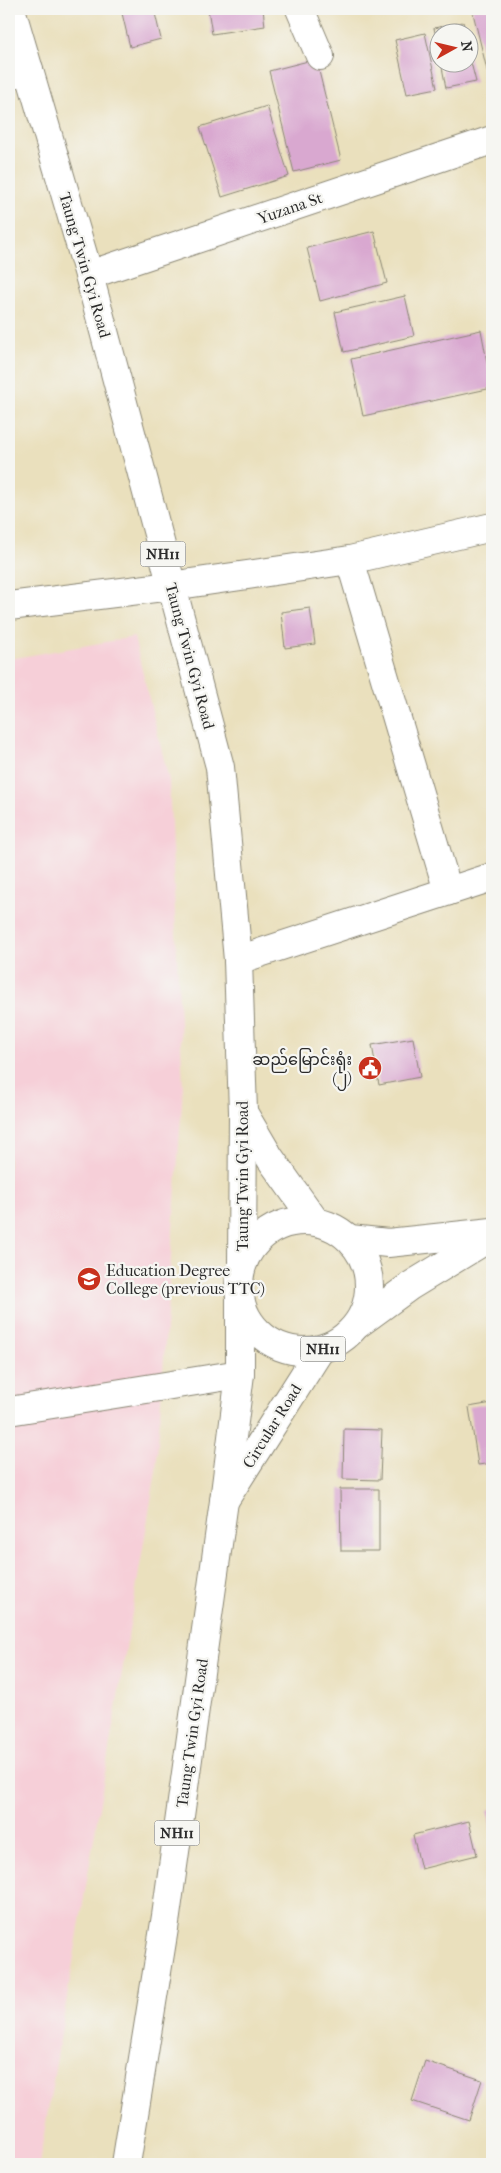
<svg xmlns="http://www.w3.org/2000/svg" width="501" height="2173" font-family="'IM FELL French Canon','Noto Sans Myanmar',serif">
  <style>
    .built { fill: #f6cfd8 }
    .building { fill: #d9a8d0 }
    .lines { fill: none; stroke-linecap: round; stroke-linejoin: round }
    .minor-casing { stroke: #8a8674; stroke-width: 30 }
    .major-casing { stroke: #8a8674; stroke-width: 30 }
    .highway-casing { stroke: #8a8674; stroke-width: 30 }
    .minor { stroke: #fff; stroke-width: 28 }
    .major { stroke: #fff; stroke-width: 28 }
    .highway { stroke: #fff; stroke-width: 28 }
    .labels { text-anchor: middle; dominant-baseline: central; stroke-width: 4.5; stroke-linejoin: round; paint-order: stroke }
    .shield { fill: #f6f6f2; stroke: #686867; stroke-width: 1 }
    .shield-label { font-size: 15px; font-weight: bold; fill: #2b2b2b }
    .street-label { font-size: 16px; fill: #2b2b2b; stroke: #f6f6f2 }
    .poi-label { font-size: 16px; fill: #2b2b2b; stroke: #f6f6f2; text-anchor: end }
  </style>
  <rect width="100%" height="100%" fill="#f6f6f2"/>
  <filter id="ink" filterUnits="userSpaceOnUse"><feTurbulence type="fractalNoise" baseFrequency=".02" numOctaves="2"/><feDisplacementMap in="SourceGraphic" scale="10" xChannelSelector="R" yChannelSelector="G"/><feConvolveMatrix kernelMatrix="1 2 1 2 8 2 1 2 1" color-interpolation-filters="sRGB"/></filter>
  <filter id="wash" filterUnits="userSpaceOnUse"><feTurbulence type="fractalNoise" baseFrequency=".0096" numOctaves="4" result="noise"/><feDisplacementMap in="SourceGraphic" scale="20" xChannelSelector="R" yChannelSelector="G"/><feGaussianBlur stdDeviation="1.12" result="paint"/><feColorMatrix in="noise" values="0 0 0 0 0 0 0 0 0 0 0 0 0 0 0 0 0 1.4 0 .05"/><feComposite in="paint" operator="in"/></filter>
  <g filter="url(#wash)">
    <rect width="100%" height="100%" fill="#eae0bd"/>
    <!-- built -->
    <path class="built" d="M134 637 169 780 183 1088 156 1471 39 2164H9V659Z"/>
    <g id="blocks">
      <!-- building -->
      <g class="building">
        <path d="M121 9H154L161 39 130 47Z"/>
        <path d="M208 9H263L265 26 212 34Z"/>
        <path d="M472 9H492V73L488 74Z"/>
        <path d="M463 22 466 32H438V46L434 28Z"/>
        <path d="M425 33 437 88 407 94 395 40Z"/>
        <path d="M468 51 476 82 446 88 441 62H468Z"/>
        <path d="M316 59 341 160 294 172 269 71Z"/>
        <path d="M267 106 289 176 222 197 200 127Z"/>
        <path d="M374 231 387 283 320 301 307 248Z"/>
        <path d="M405 296 414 336 344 352 335 312Z"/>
        <path d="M481 330 492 388 363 416 351 359Z"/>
        <path d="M310 608 315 644 285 648 281 612Z"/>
        <path d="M413 1038 420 1077 379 1085 372 1045Z"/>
        <path d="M492 1403V1463L478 1465 469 1407Z"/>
        <path d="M344 1429 382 1430 380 1480 343 1479Z"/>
        <path d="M340 1489H379V1551H341Z"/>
        <path d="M492 1809V1832H491L488 1810Z"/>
        <path d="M469 1821 477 1855 421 1869 413 1835Z"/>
        <path d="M425 2061 482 2080 469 2120 412 2101Z"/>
      </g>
    </g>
  </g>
  <g filter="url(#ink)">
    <use href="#blocks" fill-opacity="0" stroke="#8a8674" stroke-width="1"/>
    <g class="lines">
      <!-- minor casing -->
      <g class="minor-casing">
        <g id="minor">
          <path d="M300 9 320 56"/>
          <path d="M9 75 29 69"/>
          <path d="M89 275 492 140"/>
          <path d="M350 560 448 891"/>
          <path d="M9 606 171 586 350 560 492 527"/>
          <path d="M238 960 492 877"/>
          <path d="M9 1411 240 1374"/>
        </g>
      </g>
      <!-- major casing -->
      <g class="major-casing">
        <g id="major">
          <path d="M243 1112 270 1158 315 1221"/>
          <path d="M350 1239 388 1243 492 1232"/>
          <path d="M358 1324 410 1286 492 1236"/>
          <path d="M224 1501 320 1350"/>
        </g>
      </g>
      <!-- highway casing -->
      <g class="highway-casing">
        <g id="highway">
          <path d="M11 9 89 275 220 767 238 960 243 1112 242 1263"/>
          <circle cx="304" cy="1286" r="65"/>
          <path d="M126 2164 166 1916 224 1501 240 1374V1300"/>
        </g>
      </g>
      <!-- minor -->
      <use href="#minor" class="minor"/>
      <!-- major -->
      <use href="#major" class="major"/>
      <!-- highway -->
      <use href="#highway" class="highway"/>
    </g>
  </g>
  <!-- icons -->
  <defs>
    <g id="civic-disc" transform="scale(1.25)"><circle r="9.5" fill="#c8321e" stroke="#f6f6f2"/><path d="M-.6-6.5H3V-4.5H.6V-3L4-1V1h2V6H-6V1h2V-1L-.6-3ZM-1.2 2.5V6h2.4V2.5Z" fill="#fff"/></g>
    <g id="university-disc" transform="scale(1.25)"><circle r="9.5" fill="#c8321e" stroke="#f6f6f2"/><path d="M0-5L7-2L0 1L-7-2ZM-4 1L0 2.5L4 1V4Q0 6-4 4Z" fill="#fff"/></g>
  </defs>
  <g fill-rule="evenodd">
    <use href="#civic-disc" x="370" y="1068"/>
    <use href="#university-disc" x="89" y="1279"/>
  </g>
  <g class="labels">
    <!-- shield labels -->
    <g class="shield">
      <rect x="140.5" y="541.5" width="45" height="25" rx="4"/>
      <rect x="300.5" y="1336.5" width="45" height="25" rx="4"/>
      <rect x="154.5" y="1820.5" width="45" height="25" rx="4"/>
    </g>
    <g class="shield-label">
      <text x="163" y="554">NH11</text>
      <text x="323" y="1349">NH11</text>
      <text x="177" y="1833">NH11</text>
    </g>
    <!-- street labels -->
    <g class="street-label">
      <text transform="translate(290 208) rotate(-19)">Yuzana St</text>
      <text transform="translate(85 265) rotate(74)">Taung Twin Gyi Road</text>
      <text transform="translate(190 656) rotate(75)">Taung Twin Gyi Road</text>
      <text transform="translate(242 1176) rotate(-90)">Taung Twin Gyi Road</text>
      <text transform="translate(272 1426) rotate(-58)">Circular Road</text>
      <text transform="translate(192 1733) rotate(-82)">Taung Twin Gyi Road</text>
    </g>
    <!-- poi labels -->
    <g class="poi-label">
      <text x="352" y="1059">ဆည်မြောင်းရုံး<tspan x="352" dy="18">(၂)</tspan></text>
      <text x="106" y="1270" text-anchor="start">Education Degree<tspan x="106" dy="18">College (previous TTC)</tspan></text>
    </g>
  </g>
  <!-- margin -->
  <rect width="501" height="2173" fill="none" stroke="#f6f6f2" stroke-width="30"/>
  <!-- north arrow -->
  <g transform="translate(454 48) rotate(82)"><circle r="24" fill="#f6f6f2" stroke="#a5a5a2"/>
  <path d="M0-4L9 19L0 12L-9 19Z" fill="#c8321e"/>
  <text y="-8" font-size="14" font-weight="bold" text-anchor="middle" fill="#2b2b2b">N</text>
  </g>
</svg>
